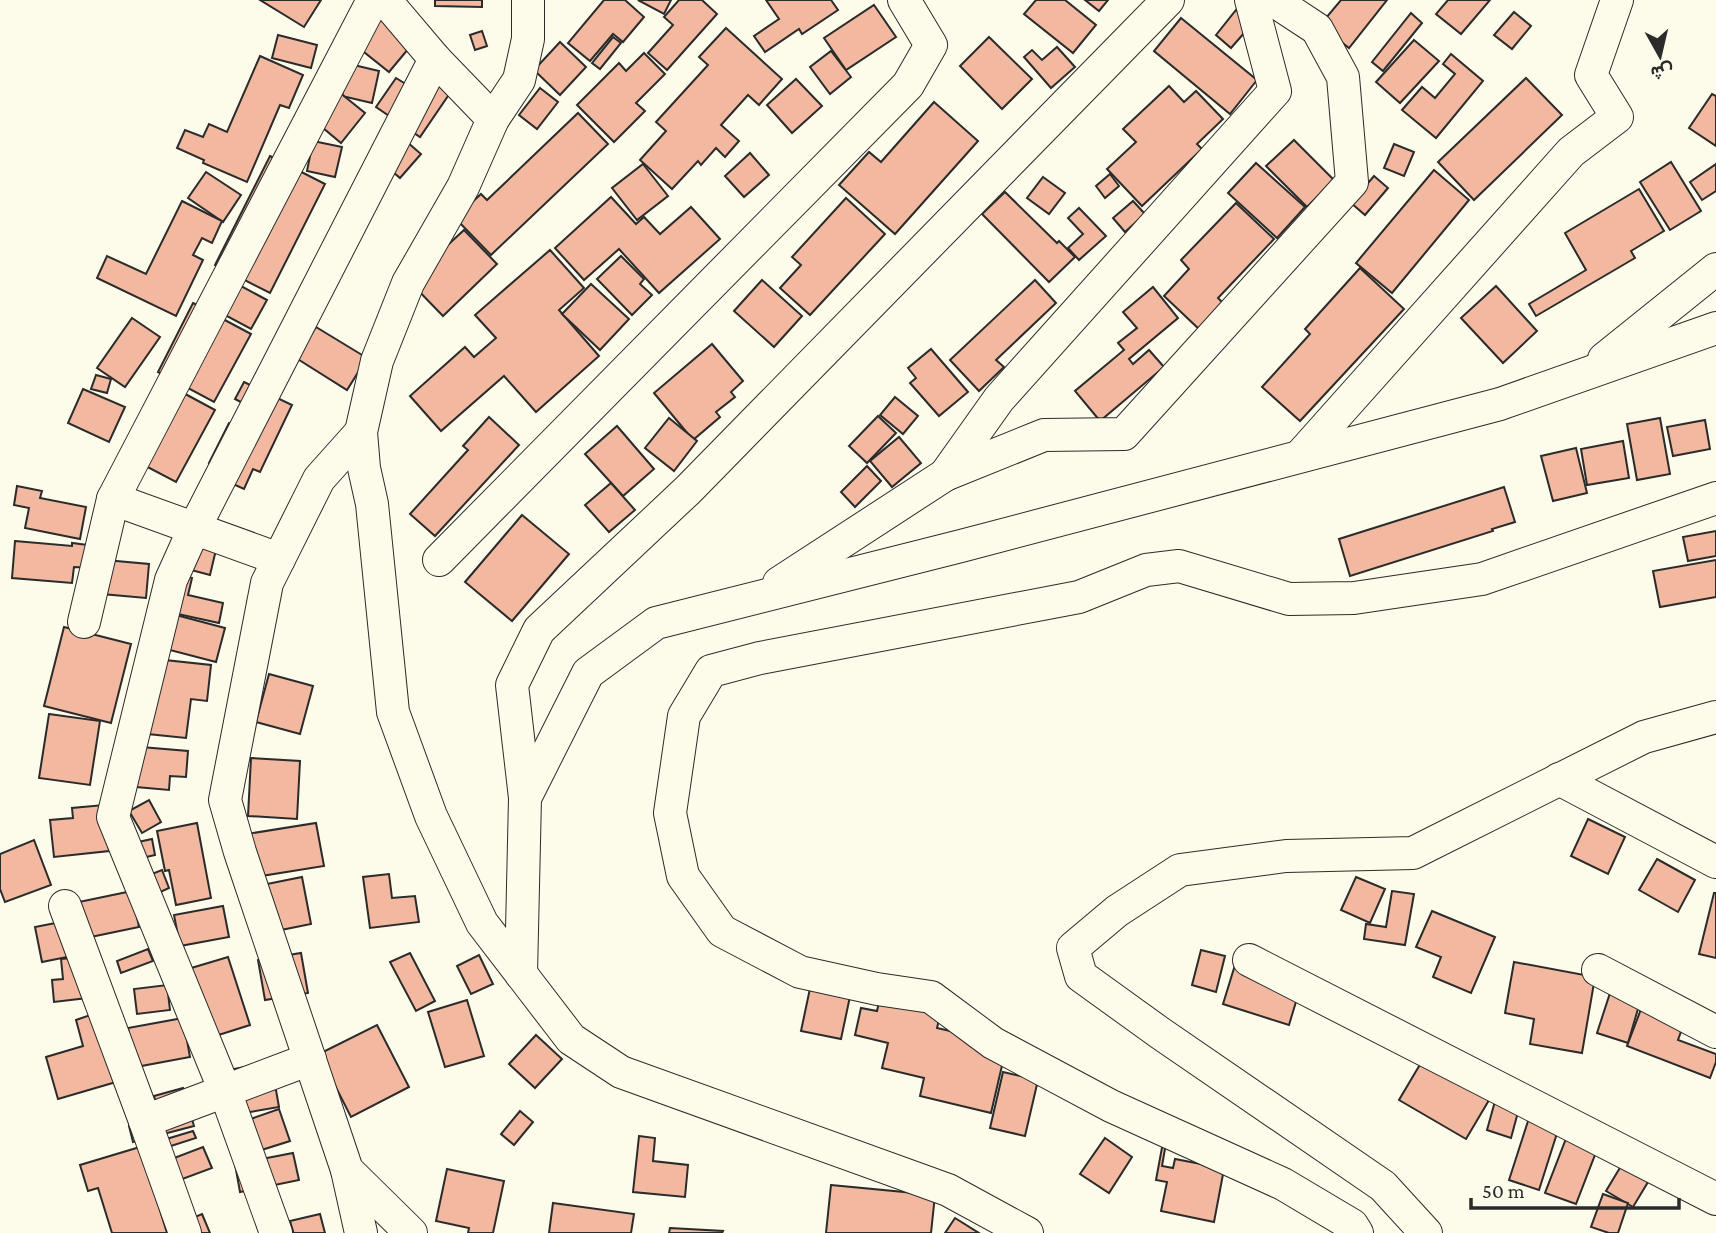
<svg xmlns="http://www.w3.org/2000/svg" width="1716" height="1233" font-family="'Crimson Pro',Vazirmatn,serif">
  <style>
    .building { fill: #f2b8a0; stroke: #2b2b2b; stroke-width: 2 }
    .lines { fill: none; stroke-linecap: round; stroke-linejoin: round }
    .minor-casing { stroke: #2b2b2b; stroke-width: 34 }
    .minor { stroke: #fdfbea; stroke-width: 32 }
  </style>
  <rect width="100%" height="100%" fill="#fdfbea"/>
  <!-- building -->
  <g class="building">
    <path d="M260 0H321L304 27Z"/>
    <path d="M435 0H482V7L435 6Z"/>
    <path d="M604 0H625L644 17 623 42 613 34 590 61 568 43Z"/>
    <path d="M638 0H671L664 14Z"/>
    <path d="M679 0H702L717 14 667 70 648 53 673 25 664 17Z"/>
    <path d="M766 0H831L838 10 802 34 799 29 765 52 754 36 779 19Z"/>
    <path d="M1036 0H1065L1096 25 1073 53 1024 14Z"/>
    <path d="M1085 0H1108L1099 11Z"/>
    <path d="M1341 0H1387L1349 48 1320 25Z"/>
    <path d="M1448 0H1490L1461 34 1436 14Z"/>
    <path d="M874 5 896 37 846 70 824 38Z"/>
    <path d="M384 7 414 42 389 72 354 44Z"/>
    <path d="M1236 10 1252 24 1231 48 1216 35Z"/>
    <path d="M1514 12 1531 26 1512 49 1494 35Z"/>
    <path d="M1411 13 1422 23 1383 71 1372 62Z"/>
    <path d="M1181 18 1257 80 1230 114 1154 51Z"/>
    <path d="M726 28 782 79 759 105 748 95 721 125 739 141 725 157 716 148 701 165 698 161 672 189 640 160 666 131 656 122 708 65 699 57Z"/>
    <path d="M482 31 487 46 475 50 470 35Z"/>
    <path d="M278 35 317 45 311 68 272 58Z"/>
    <path d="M613 37 621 43 600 69 592 63Z"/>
    <path d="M989 37 1032 79 1002 109 960 66Z"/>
    <path d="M1414 40 1439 61 1400 103 1376 82Z"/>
    <path d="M560 42 586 67 560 95 534 70Z"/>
    <path d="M1057 47 1075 67 1051 88 1024 57 1032 50 1042 60Z"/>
    <path d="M831 51 851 77 830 94 810 67Z"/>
    <path d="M644 53 665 74 636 103 645 111 614 142 577 105 619 63 626 71Z"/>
    <path d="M1451 54 1483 81 1436 138 1402 110 1422 87 1435 98 1455 74 1443 64Z"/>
    <path d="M260 56 303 75 289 108 280 105 247 182 203 163 204 160 177 148 185 130 203 137 209 124 227 132Z"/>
    <path d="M337 61 379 71 372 103 342 96 345 82Z"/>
    <path d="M418 72 450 93 420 137 376 107 396 78 409 86Z"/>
    <path d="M1526 78 1562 115 1474 200 1438 162Z"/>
    <path d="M796 79 822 106 792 133 767 105Z"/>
    <path d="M1169 86 1184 102 1196 91 1223 119 1197 144 1202 149 1142 206 1107 169 1136 142 1123 129Z"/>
    <path d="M334 88 365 113 341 143 310 117Z"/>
    <path d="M540 88 558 102 537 129 519 115Z"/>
    <path d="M1712 94 1716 96V146L1689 128Z"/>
    <path d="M934 102 978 141 895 234 839 185 869 152 881 162Z"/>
    <path d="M578 113 608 144 491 255 455 218 481 194 487 200Z"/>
    <path d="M392 129 421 154 400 178 371 153Z"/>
    <path d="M1294 140 1334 180 1307 207 1266 166Z"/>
    <path d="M313 141 342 147 335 177 307 171Z"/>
    <path d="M1394 144 1414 152 1404 176 1384 168Z"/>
    <path d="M750 153 769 175 744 197 725 176Z"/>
    <path d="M270 156 325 184 270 293 215 265Z"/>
    <path d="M1671 162 1701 211 1670 230 1640 182Z"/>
    <path d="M1256 163 1305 207 1277 238 1228 193Z"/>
    <path d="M643 164 668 196 637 220 612 188Z"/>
    <path d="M1716 164V191L1702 200 1690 182Z"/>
    <path d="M1434 170 1469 200 1392 293 1356 263Z"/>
    <path d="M206 172 241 195 223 222 188 198Z"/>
    <path d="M1110 174 1119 186 1105 198 1096 186Z"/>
    <path d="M1374 176 1388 188 1365 215 1351 203Z"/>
    <path d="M1043 177 1065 193 1049 214 1027 198Z"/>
    <path d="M1639 189 1664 231 1631 251 1635 258 1536 316 1529 304 1586 270 1565 233Z"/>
    <path d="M1005 192 1057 243 1059 241 1075 257 1049 282 982 214Z"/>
    <path d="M611 197 636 224 644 217 660 234 691 207 720 239 659 293 619 249 584 280 555 248Z"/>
    <path d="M846 198 885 234 810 315 780 288 801 265 792 257Z"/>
    <path d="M182 201 222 221 212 243 202 238 193 255 203 260 176 316 97 278 107 256 146 274Z"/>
    <path d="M1133 201 1145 214 1125 232 1113 218Z"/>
    <path d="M1236 203 1274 239 1218 298 1225 305 1200 330 1164 296 1189 269 1181 260Z"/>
    <path d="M1079 208 1106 236 1079 260 1068 248 1083 234 1068 218Z"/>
    <path d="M464 230 497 264 443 316 409 281Z"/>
    <path d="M550 250 584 288 559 310 599 356 536 412 504 376 441 431 410 396 465 347 474 357 496 338 475 315Z"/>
    <path d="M621 256 644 279 640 284 652 295 632 315 597 279Z"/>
    <path d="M1360 268 1404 309 1300 421 1262 387 1310 334 1305 329Z"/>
    <path d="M215 272 267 300 251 329 199 301Z"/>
    <path d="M762 280 802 316 774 347 734 311Z"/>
    <path d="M1035 280 1056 303 996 360 1004 367 979 391 950 360Z"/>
    <path d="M591 284 629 319 600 350 562 314Z"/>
    <path d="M1496 286 1537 331 1503 363 1461 318Z"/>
    <path d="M1153 287 1178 318 1129 359 1133 364 1149 350 1164 367 1100 421 1075 391 1124 350 1118 343 1137 328 1123 312Z"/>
    <path d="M193 303 251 334 214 402 158 372Z"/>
    <path d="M132 318 160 337 125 387 97 368Z"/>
    <path d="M316 327 367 358 347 390 296 358Z"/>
    <path d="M712 344 743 381 731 392 735 397 716 412 720 417 693 440 654 393Z"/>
    <path d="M931 349 968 392 939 416 910 383 916 378 908 368Z"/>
    <path d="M96 375 111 379 107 393 91 389Z"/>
    <path d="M244 382 292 405 260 472 253 469 244 489 224 480 228 472 209 463 229 423 246 431 256 410 235 399Z"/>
    <path d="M83 389 125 407 109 442 68 423Z"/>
    <path d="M176 389 215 410 176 482 138 462Z"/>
    <path d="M895 397 918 416 903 434 880 415Z"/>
    <path d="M878 416 896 433 867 463 849 446Z"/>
    <path d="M489 417 519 445 435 536 410 514 468 450 463 446Z"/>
    <path d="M669 418 697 441 674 471 645 448Z"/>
    <path d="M1660 418 1670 474 1637 480 1627 424Z"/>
    <path d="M1705 420 1710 449 1673 456 1667 427Z"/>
    <path d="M617 426 654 469 623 496 585 454Z"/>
    <path d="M899 437 921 463 892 487 870 461Z"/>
    <path d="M1623 441 1629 478 1587 485 1581 449Z"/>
    <path d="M1576 448 1587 493 1553 501 1541 456Z"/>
    <path d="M867 466 881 481 855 507 841 492Z"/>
    <path d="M611 483 635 510 609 532 585 505Z"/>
    <path d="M17 486 42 491 40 498 86 507 80 539 25 528 29 508 14 505Z"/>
    <path d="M1504 487 1515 522 1492 529 1493 531 1350 576 1339 539Z"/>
    <path d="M522 515 569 554 512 621 465 582Z"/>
    <path d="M1716 531V556L1688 561 1683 537Z"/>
    <path d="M219 537 210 575 172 565Z"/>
    <path d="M15 541 72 546V543L96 546 94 568 74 567 72 583 12 578Z"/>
    <path d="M105 560 149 564 146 598 102 594Z"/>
    <path d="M1716 560V597L1660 607 1653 571Z"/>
    <path d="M172 573 192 578 188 595 223 603 219 623 164 611Z"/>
    <path d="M161 611 225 628 216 662 166 649Z"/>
    <path d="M64 627 131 644 111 723 44 706Z"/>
    <path d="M146 658 211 665 207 701 191 699 186 738 138 733Z"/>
    <path d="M269 674 313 686 300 734 256 722Z"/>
    <path d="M49 714 100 721 90 785 39 778Z"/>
    <path d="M129 746 188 751 186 777 170 776 169 790 125 786Z"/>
    <path d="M251 758 300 761 297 819 248 816Z"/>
    <path d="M149 800 161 822 142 833 129 811Z"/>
    <path d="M104 805 109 851 54 857 50 820 73 818 72 808Z"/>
    <path d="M1588 819 1625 837 1608 874 1571 856Z"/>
    <path d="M197 823 211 898 176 905 169 870 165 871 157 831Z"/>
    <path d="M316 823 324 866 255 877 247 834Z"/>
    <path d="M152 839 155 855 142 858 138 842Z"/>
    <path d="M34 840 51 885 5 902 0 889V854Z"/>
    <path d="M1657 859 1695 880 1678 912 1639 890Z"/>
    <path d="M162 870 169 888 152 896 144 877Z"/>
    <path d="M389 874 392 898 415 896 419 922 370 928 363 877Z"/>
    <path d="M302 877 311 924 266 933 257 886Z"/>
    <path d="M1356 877 1385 889 1370 923 1341 910Z"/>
    <path d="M132 891 139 927 81 939 74 903Z"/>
    <path d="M1392 891 1414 894 1405 945 1364 939 1366 924 1386 927Z"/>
    <path d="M1714 893H1716V958L1699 954Z"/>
    <path d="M223 906 229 937 180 946 174 915Z"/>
    <path d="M1432 911 1495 937 1471 993 1433 977 1441 957 1416 947Z"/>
    <path d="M66 921 72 956 42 962 35 927Z"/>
    <path d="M148 949 153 961 121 973 117 961Z"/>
    <path d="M1201 950 1225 956 1216 992 1192 985Z"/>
    <path d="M301 953 308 993 265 1000 258 960Z"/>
    <path d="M410 953 435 1001 416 1011 390 962Z"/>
    <path d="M479 955 493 984 471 994 457 966Z"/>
    <path d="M83 957 87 998 54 1002 52 980 63 979 61 959Z"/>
    <path d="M228 957 250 1025 209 1038 188 969Z"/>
    <path d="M1514 962 1595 977 1582 1053 1530 1044 1534 1019 1505 1013Z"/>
    <path d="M1235 965 1301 985 1289 1025 1223 1004Z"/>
    <path d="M812 979 852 987 841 1039 801 1031Z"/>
    <path d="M167 985 170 1010 137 1014 134 989Z"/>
    <path d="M882 989 943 1003 937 1028 1007 1044 991 1113 920 1096 924 1078 882 1068 888 1043 855 1035 861 1008 877 1011Z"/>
    <path d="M1610 993 1640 1002 1628 1043 1597 1033Z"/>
    <path d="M467 1000 484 1056 445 1067 428 1012Z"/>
    <path d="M1643 1004 1683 1026 1678 1040 1716 1054V1062L1710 1078 1627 1046Z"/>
    <path d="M96 1013 116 1082 58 1099 46 1057 83 1046 76 1020Z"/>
    <path d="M183 1018 190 1057 136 1067 128 1028Z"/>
    <path d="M377 1025 409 1087 351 1117 319 1054Z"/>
    <path d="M536 1035 562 1059 535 1088 509 1064Z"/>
    <path d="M1425 1056 1492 1095 1466 1139 1399 1100Z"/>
    <path d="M271 1062 279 1107 221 1117 213 1073Z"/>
    <path d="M1003 1072 1038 1080 1025 1136 990 1128Z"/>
    <path d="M183 1088 194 1126 133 1142 129 1126 160 1118 154 1096Z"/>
    <path d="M1497 1094 1521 1101 1511 1138 1487 1130Z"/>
    <path d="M279 1109 290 1141 233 1159 222 1129Z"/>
    <path d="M520 1111 533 1122 514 1145 501 1134Z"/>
    <path d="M1529 1118 1559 1127 1539 1190 1509 1180Z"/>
    <path d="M193 1131 196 1138 143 1155 167 1233H112L98 1188 88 1191 80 1165Z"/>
    <path d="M639 1136 655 1138 653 1161 688 1165 685 1197 633 1192Z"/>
    <path d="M1567 1136 1598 1147 1576 1204 1545 1193Z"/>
    <path d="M1105 1138 1132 1157 1109 1193 1080 1174Z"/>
    <path d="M1163 1142 1166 1143 1162 1166 1173 1168 1175 1159 1211 1166 1227 1153 1214 1222 1161 1211 1167 1182 1156 1180Z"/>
    <path d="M203 1147 212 1168 161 1187 153 1166Z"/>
    <path d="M293 1153 299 1180 240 1192 235 1164Z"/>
    <path d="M1621 1166 1648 1182 1633 1207 1606 1191Z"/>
    <path d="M447 1169 504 1181 493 1233H468L469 1228 436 1221Z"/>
    <path d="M831 1185 935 1195 931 1233H826Z"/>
    <path d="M1603 1194 1628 1203 1618 1233H1609L1591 1227Z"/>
    <path d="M553 1203 634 1214 631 1233H549Z"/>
    <path d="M202 1214 210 1233H179L176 1225Z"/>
    <path d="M320 1214 325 1233H286L293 1231 290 1221Z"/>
    <path d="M955 1218 979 1233H945Z"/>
    <path d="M670 1228 723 1231 722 1233H669Z"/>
  </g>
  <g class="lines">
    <!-- minor casing -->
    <g class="minor-casing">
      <g id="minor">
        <path d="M385 0 435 59 493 119"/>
        <path d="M528 0V39L519 80 493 119 463 187 408 283 377 361 361 432 364 468 372 504 393 712 431 816 482 923 571 1039 621 1072 948 1190 1027 1233"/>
        <path d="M1604 359 1716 269"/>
        <path d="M361 432 319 479 267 583 225 800 240 852 347 1170 411 1233"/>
        <path d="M1300 456 1571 152 1617 117 1591 75 1617 0"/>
        <path d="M945 475 999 399 1275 91 1251 0"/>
        <path d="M279 559 113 499 373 0"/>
        <path d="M439 560 908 85 931 45 904 0"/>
        <path d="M779 583 945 475 1044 435 1124 434 1352 182 1343 77 1317 29 1273 0"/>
        <path d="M84 622 113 499"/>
        <path d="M1559 779 1716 862"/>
        <path d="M525 798 512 685 539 630 688 490 1168 0"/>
        <path d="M65 906 145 1121 225 1091 276 1233"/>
        <path d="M1249 960 1716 1199"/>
        <path d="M1598 970 1716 1032"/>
        <path d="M521 974 525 798 588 673 656 623 961 546 1500 404 1716 328"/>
        <path d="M310 1059 225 1091 113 817 171 580 194 529 435 59"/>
        <path d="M145 1121 185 1233"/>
        <path d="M347 1170 361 1233"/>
        <path d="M1357 1233 1352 1225 1283 1184 1111 1106 993 1043 931 997 877 989 800 972 722 931 683 876 670 813 684 716 711 671 760 658 1079 597 1146 570 1179 566 1289 599 1354 598 1482 579 1716 498"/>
        <path d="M1426 1233 1383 1186 1160 1033 1081 976 1073 948 1117 911 1180 870 1286 856 1413 853 1644 737 1716 717"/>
      </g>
    </g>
    <!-- minor -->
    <use href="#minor" class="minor"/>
  </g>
  <!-- north arrow -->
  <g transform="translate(1660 56) rotate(172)" stroke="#fdfbea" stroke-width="5" paint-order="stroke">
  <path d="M0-5L12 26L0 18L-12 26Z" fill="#2b2b2b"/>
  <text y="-10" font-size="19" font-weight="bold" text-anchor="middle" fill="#2b2b2b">ش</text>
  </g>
  <!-- scale -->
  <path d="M1471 1198v10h208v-10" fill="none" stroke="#2b2b2b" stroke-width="3.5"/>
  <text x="1482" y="1198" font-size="21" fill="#2b2b2b" stroke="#fdfbea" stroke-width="5" paint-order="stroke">50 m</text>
</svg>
